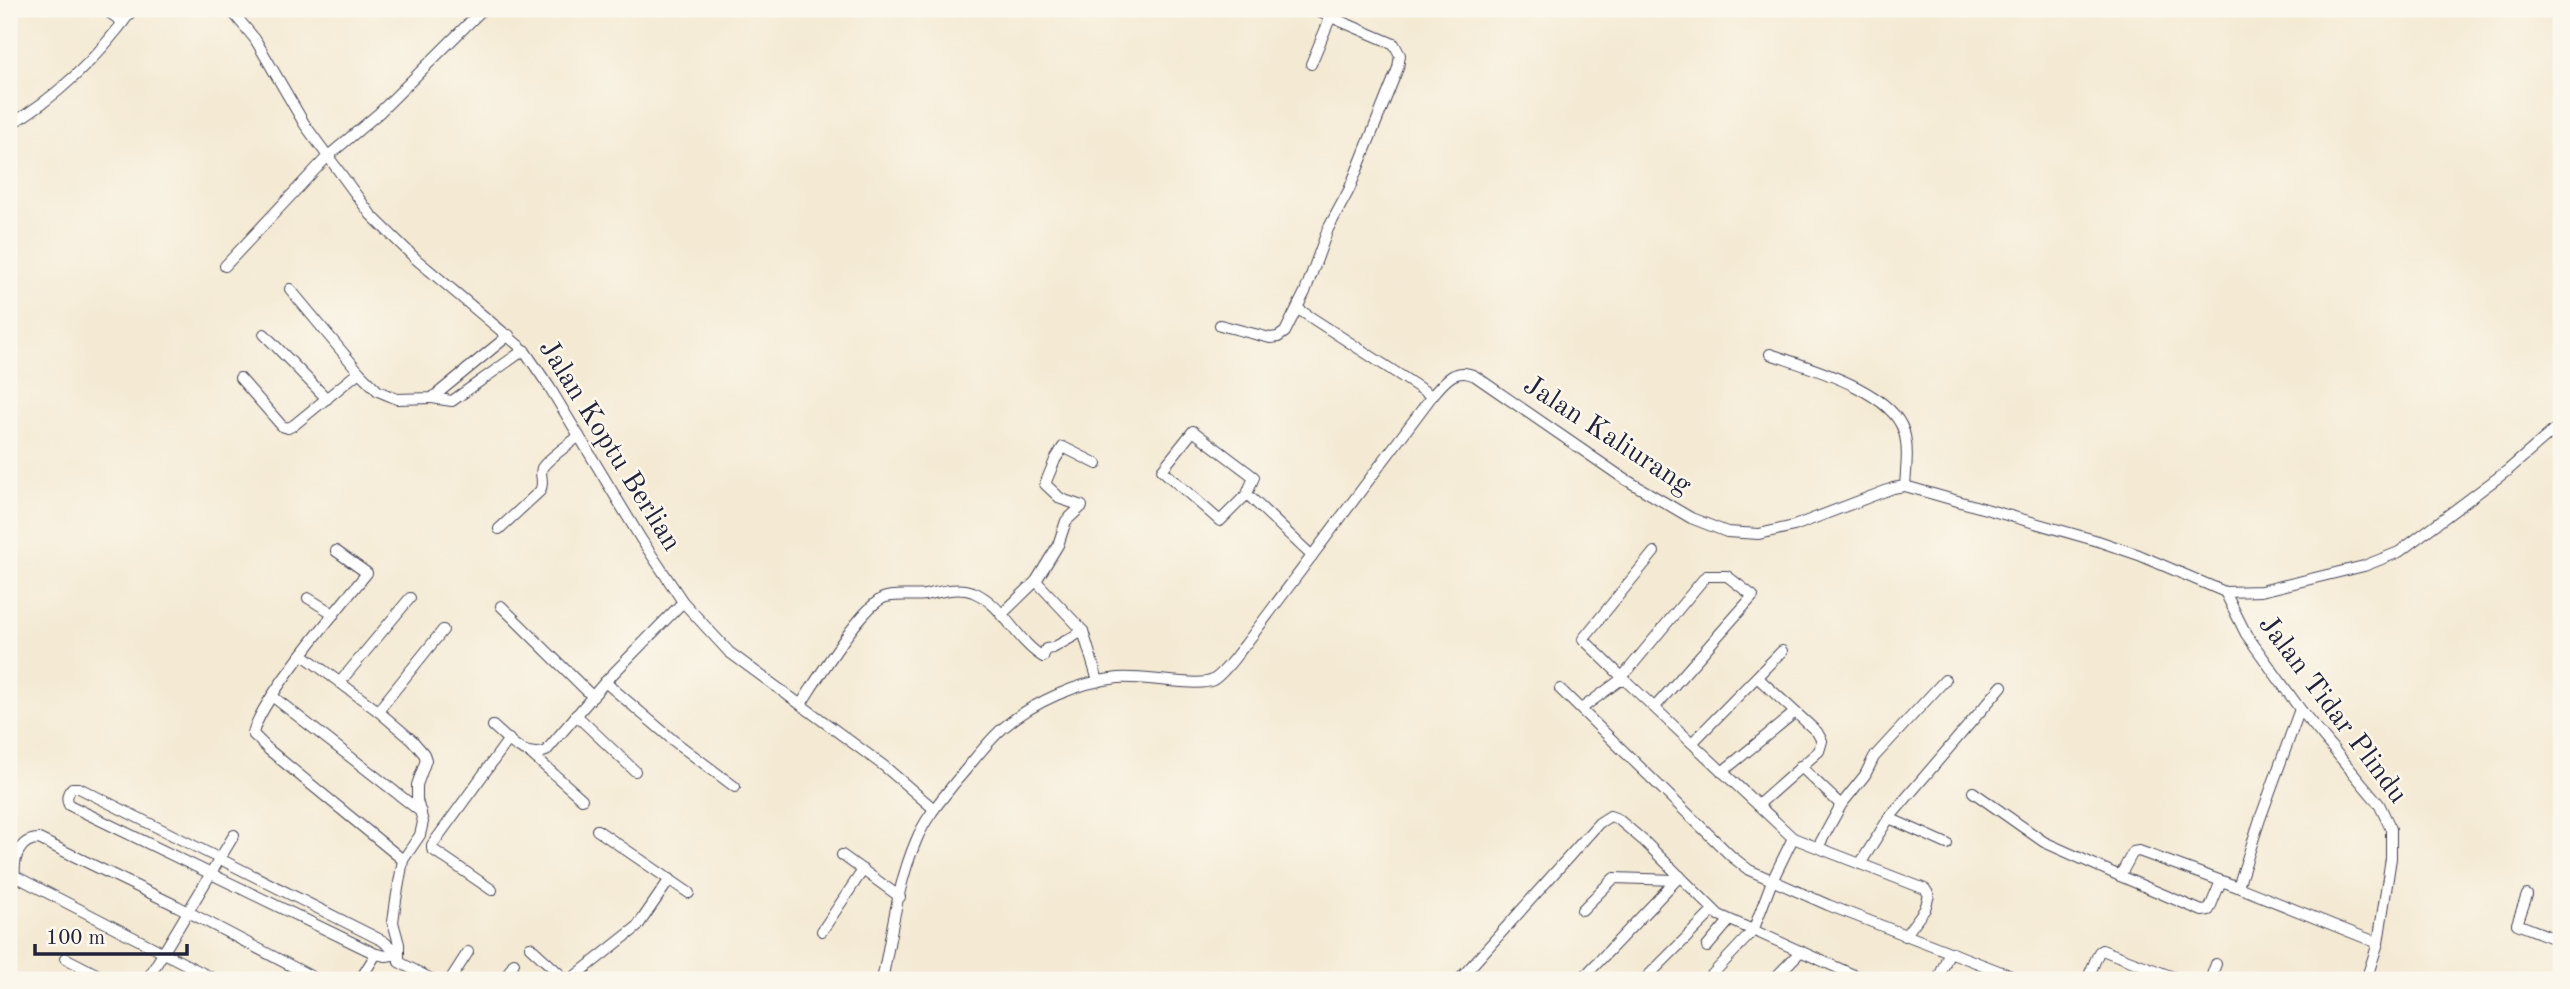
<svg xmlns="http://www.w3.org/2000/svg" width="2570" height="989" font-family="'Old Standard TT',serif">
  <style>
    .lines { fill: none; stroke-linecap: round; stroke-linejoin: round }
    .minor-casing { stroke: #424052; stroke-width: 12 }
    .minor { stroke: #fff; stroke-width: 10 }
    .labels { text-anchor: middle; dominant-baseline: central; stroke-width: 5; stroke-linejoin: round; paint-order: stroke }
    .street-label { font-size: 28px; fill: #22223b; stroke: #fbf7ec }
  </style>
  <rect width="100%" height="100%" fill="#fbf7ec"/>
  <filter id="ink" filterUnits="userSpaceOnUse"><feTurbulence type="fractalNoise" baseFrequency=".0143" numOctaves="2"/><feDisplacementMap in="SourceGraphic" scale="14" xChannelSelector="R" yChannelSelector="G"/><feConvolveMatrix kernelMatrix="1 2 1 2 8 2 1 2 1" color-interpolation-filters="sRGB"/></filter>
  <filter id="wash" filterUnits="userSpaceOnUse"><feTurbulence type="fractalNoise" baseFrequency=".00686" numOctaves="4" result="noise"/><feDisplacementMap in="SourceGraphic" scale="28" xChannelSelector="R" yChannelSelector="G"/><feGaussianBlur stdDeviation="1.57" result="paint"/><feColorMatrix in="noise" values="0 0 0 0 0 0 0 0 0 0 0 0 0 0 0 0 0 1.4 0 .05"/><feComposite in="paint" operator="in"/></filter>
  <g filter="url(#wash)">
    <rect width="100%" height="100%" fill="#f4ead4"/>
  </g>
  <g filter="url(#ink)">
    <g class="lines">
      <!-- minor casing -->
      <g class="minor-casing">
        <g id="minor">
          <path d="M104 9 123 22"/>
          <path d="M230 9 255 39 305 125 371 215 417 260 524 350 550 388 641 539 683 602 729 652 884 766 934 809"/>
          <path d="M1311 64 1334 9"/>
          <path d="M9 125C60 96 99 56 133 9"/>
          <path d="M225 266 327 157 379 113 483 9"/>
          <path d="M290 289 359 372 378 391 397 399 432 398 509 335"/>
          <path d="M1298 309 1432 396"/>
          <path d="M1220 325 1270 338 1278 337 1285 332 1305 292 1328 229 1349 190 1398 68 1400 55 1394 44 1312 9"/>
          <path d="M264 334 327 399"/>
          <path d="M1770 354C1807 367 1892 390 1904 432 1909 449 1906 469 1905 486"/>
          <path d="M240 378 282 426 288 428 294 425 359 372"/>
          <path d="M432 398 452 401 524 350"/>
          <path d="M1247 494 1220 521 1162 470 1193 431 1254 477 1247 494 1312 556"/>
          <path d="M499 529 540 491C545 482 539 476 542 468 547 459 571 443 579 436"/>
          <path d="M336 551 367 573C343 603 258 702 253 734L269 750 403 860"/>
          <path d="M1036 581 1083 631 1098 681"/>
          <path d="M2225 592 2246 634 2300 709 2379 804 2391 829V858L2378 943 2366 980"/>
          <path d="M308 598 334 614"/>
          <path d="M501 606 593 697"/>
          <path d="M1001 615 1036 581 1058 545 1066 521 1082 506 1061 499 1045 484 1055 460 1063 447 1097 464"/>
          <path d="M303 655 378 711 412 740 424 754 426 760 417 785V800L423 822 420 835 403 860 396 900 393 922 399 944V962L433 980"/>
          <path d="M1622 677 1583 639 1654 552"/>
          <path d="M1619 681 1706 576H1727L1753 596 1655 707"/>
          <path d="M340 682 410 598"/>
          <path d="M605 682 674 741 735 787"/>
          <path d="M1560 689 1731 856 1749 870 1828 905 2022 980"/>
          <path d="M272 696 421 812"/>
          <path d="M801 704C816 681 860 609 883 598 894 593 912 597 925 595 939 592 959 586 973 592 1003 604 1016 641 1043 657L1046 649 1053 648 1083 631"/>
          <path d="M1581 709 1619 681H1626L1793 838 1925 889 1929 895 1925 909 1905 936"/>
          <path d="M378 711 443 630"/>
          <path d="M576 715 635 771"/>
          <path d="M493 726C508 739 525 760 546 751L605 682 683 602"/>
          <path d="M1693 742 1782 651"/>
          <path d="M530 753 582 799"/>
          <path d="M1800 766 1841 805"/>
          <path d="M1722 772 1794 713"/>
          <path d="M72 788H79L383 941 399 954 386 956 376 954 69 805C66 798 67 793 72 788Z"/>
          <path d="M1973 792 2044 842 2120 876 2133 852 2139 851 2238 887 2378 943"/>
          <path d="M1758 805 1819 751 1822 741 1817 732 1758 678"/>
          <path d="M1889 818 1947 844"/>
          <path d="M597 830 689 893"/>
          <path d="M1818 847 1841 805 1865 775 1874 757 1945 680"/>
          <path d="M842 855 900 897"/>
          <path d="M1860 864 1889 818 2002 686"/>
          <path d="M2120 876 2202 911 2209 910 2221 881"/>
          <path d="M2238 887 2260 819 2300 709"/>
          <path d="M492 890 432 849V845L509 739"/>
          <path d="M2527 895 2517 924 2561 941"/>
          <path d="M1582 910 1614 878 1676 880"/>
          <path d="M822 931 863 870"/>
          <path d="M530 947 566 980"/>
          <path d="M1707 947 1729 921"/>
          <path d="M65 958 108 980"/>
          <path d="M147 980 234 835"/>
          <path d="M216 980 15 876C13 859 19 839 39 839L177 906 318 980"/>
          <path d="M360 980 376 954"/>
          <path d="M450 980 468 952"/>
          <path d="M504 980 514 963"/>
          <path d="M570 980 637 927 670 879"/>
          <path d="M882 980C892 934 897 885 916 841 925 818 942 799 957 780 972 763 986 743 1003 728 1033 702 1079 682 1118 678 1140 675 1198 688 1213 680 1225 673 1236 655 1245 645L1432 396C1444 382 1455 366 1475 376L1623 478 1691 518 1727 532 1759 534 1794 526 1893 488 1905 486 2098 541 2139 555 2225 592 2261 591 2364 566 2399 552 2508 470 2561 424"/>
          <path d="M1459 980 1599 823 1610 816 1618 819 1645 842 1719 915 1865 980"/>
          <path d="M1581 980 1680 876"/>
          <path d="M1644 980 1713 911"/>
          <path d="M1707 980 1753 931 1772 881 1793 838"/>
          <path d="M1773 980 1801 951"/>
          <path d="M1938 980 1949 953"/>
          <path d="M1991 980 1995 970"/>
          <path d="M2087 980 2099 952 2102 950 2181 980"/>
          <path d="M2210 980 2216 964"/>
        </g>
      </g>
      <!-- minor -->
      <use href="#minor" class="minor"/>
    </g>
  </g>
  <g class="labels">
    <!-- street labels -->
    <g class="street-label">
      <text transform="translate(1607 436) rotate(33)">Jalan Kaliurang</text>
      <text transform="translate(609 446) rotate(58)">Jalan Koptu Berlian</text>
      <text transform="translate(2332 710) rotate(53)">Jalan Tidar Plindu</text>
    </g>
  </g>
  <!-- margin -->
  <rect width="2570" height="989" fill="none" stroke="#fbf7ec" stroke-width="35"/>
  <!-- scale -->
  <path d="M35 944v10h152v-10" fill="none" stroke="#22223b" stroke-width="3.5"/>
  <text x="46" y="944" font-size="21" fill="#22223b" stroke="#fbf7ec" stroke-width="5" paint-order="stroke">100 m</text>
</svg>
